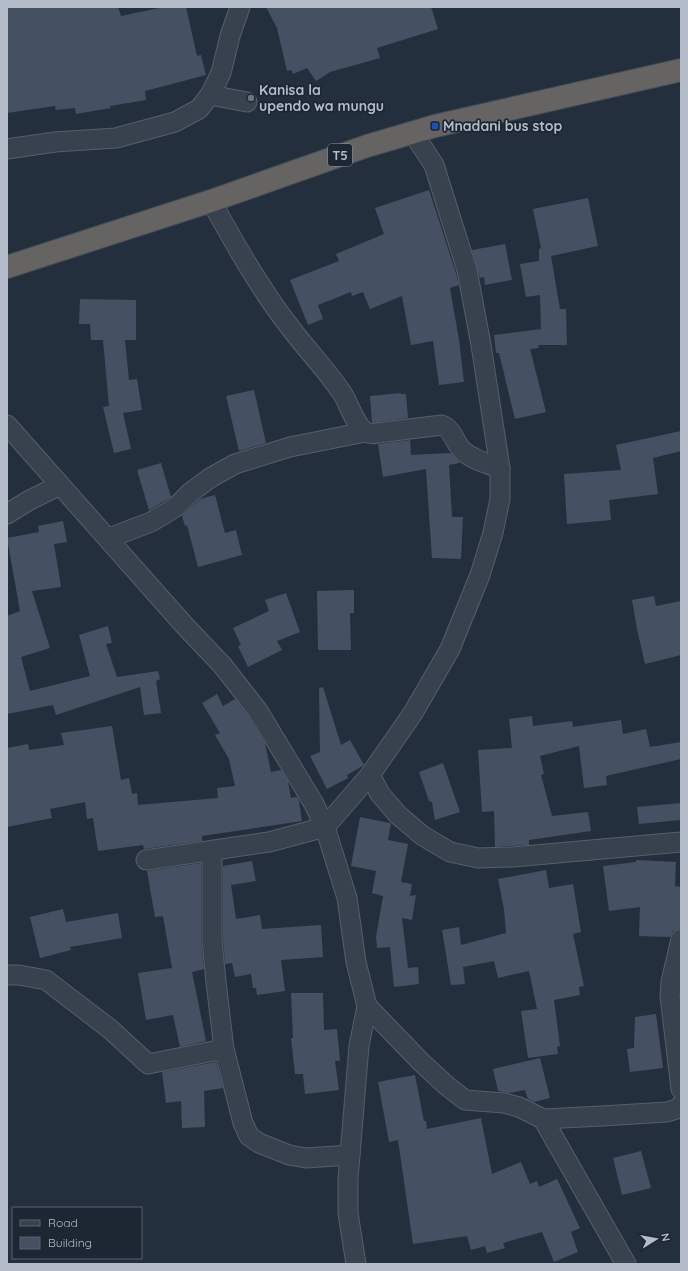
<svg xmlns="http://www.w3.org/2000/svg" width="688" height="1271" font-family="Quicksand,sans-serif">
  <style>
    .building { fill: #455162 }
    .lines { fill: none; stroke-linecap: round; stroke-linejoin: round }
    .minor-casing { stroke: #565f6c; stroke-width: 21 }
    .trunk-casing { stroke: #434c59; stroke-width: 24 }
    .minor { stroke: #38414e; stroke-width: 19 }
    .trunk { stroke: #656462; stroke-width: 22 }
    .worship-dot { fill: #6b7280; stroke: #1d2633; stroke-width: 1.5 }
    .transit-dot { fill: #1a4fb4; stroke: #1d2633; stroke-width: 1.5 }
    .labels { text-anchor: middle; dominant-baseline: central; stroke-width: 3.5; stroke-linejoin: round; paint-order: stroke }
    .shield { fill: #1d2633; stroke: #878f9c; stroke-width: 1 }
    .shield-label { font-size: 13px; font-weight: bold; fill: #b4bcc9 }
    .poi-label { font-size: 14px; font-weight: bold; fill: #b4bcc9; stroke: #1d2633; text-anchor: start }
  </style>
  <rect width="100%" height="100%" fill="#242f3e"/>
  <!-- building -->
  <g class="building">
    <path d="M7 7H118L121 16 164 7H186L197 56 201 55 206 75 145 91 146 100 110 106 111 108 76 114 75 108 56 110 55 106 7 113Z"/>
    <path d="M266 7H431L438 29 377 48 380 58 330 72 316 81 307 68 293 74 291 70 287 71 277 28Z"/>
    <path d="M429 190 456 273 459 285 450 288 459 340 464 382 439 385 433 341 411 345 402 296 370 309 363 292 352 296 351 292 318 305 323 319 308 325 290 280 339 261 336 254 384 234 375 208Z"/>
    <path d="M588 198 598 246 551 256 560 309H566L567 345H538L539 348 530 349 546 412 515 419 499 353H496L494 335 541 329 540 295 526 297 520 264 539 261V249L541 248 533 209Z"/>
    <path d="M505 244 512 280 485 285 484 277 480 278 472 250Z"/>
    <path d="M80 299 136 300V340H125L129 380 137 379 142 410 123 413 131 449 114 453 103 407 109 406 103 340H91L90 324H79Z"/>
    <path d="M254 390 266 443 239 451 226 396Z"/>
    <path d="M401 393V394H406L408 418 372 423 370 396Z"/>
    <path d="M681 431V451L653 458 658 494 609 500 611 520 567 524 564 474 621 470 616 445Z"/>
    <path d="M410 440 411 455 450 453 459 462V463L449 465 452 517H463L461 559 432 558 426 469 383 477 378 444Z"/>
    <path d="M161 463 171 497 149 510 137 470Z"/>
    <path d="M215 495 225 533 236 530 242 555 198 567 187 525 185 526 182 516 200 499Z"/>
    <path d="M63 521 67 542 54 544 61 587 32 591 50 648 21 657 30 691 90 676 79 635 108 626 112 643 106 644 117 677 158 671 160 679 156 681 161 713 144 715 140 687 56 715 53 705 7 714V616L20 611 7 538 39 532 38 526Z"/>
    <path d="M354 590V613H350L351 650H318L317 591Z"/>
    <path d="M286 593 300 632 277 641 282 650 248 667 238 646 241 645 233 628 269 611 265 600Z"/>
    <path d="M654 596 656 606 681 601V655L645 664 637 629 632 600Z"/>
    <path d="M323 687 341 745 350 740 364 765 347 775 348 778 327 789 310 756 320 752 319 688Z"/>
    <path d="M217 694 223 706 235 699 249 717 265 743 271 772 281 770 288 781 291 798 297 797 299 801 302 821 202 836V841L144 849 143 845 98 851 93 818 87 819 85 802 50 809 52 818 7 827V748L28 744 29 750 64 745 61 733 112 726 121 780 129 778 132 794 137 793 138 805 218 798 217 788 235 786 229 759 215 735 220 733 202 703Z"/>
    <path d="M532 716 533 726 572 721 573 727 621 720 623 734 646 729 650 747 681 742V759L606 776 607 785 584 788 579 746 540 756 544 774 541 775 552 816 588 812 591 831 529 840V845L495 847 494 811 482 812 478 750 512 748 509 719Z"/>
    <path d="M443 763 460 812 435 820 432 802 429 801 419 772Z"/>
    <path d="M681 803V820L639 824 637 807Z"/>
    <path d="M360 817 390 823 391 824 388 840 408 844 401 882 412 884 410 896 416 895 412 920 402 918 408 968 418 967 419 984 394 987 390 947 377 948 376 937 383 896 372 893 376 871 351 866Z"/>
    <path d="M636 860 676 862 675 886 681 887V928L673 931 670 937 639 936 640 907 609 911 603 866 636 862Z"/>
    <path d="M252 861 256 881 231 885 236 919 260 915 262 929 321 925 323 957 281 960 285 991 257 995 256 988H253L251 974 235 977 232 963 225 964 223 939V866Z"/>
    <path d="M201 863V940L204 969 192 972 206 1041 180 1047 173 1015 146 1020 138 973 172 968 163 916 155 917 147 871Z"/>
    <path d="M546 870 549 888 573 884 581 932 573 934 584 986 579 987 580 995 554 1000 560 1046 557 1047 558 1054 528 1058 521 1011 537 1009 529 971 498 978 494 961 463 967 465 984 451 985 442 930 459 927 461 945 506 933 504 909 498 879Z"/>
    <path d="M63 909 66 922 118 913 122 938 70 947 71 950 40 958 30 917Z"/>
    <path d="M291 993H323L324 1030 337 1029 340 1061H335L339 1090 305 1094 303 1074H295L291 1038H293Z"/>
    <path d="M656 1014 663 1068 630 1072 627 1049 634 1048 635 1017Z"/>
    <path d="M540 1058 550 1098 534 1102 528 1099 525 1090 509 1093 498 1091 493 1069Z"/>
    <path d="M216 1062 223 1088 204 1091 205 1127 182 1128 181 1101 166 1103 162 1072Z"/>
    <path d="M415 1075 424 1121H426L427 1129 481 1118 492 1174 521 1162 530 1184 537 1181 539 1187 557 1179 580 1228 571 1232 578 1252 554 1262 542 1232 503 1243 505 1248 487 1253 485 1246 471 1250 467 1236 413 1244 398 1140 389 1142 378 1082Z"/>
    <path d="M641 1151 651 1188 622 1195 613 1158Z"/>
  </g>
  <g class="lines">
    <!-- minor casing -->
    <g class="minor-casing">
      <g id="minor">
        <path d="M210 95 247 102"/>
        <path d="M7 149 55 142 116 138 175 122 199 109 210 95 221 73 230 36 240 7"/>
        <path d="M211 201C235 244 259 287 289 326 306 349 326 369 342 393 349 403 355 426 366 432 369 434 374 434 377 433L442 425C453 429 455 444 463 451 473 460 488 464 500 468"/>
        <path d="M7 425 185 626 223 666 258 711 314 804 325 827 347 898 356 962 367 1006 359 1046 348 1179V1213L356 1264"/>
        <path d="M7 514 28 501 60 485"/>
        <path d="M109 538 151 522 166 513 177 506 191 492 210 478 235 464 290 447 365 432"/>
        <path d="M370 775 380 794 398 815 423 836 450 852 478 858 513 857 681 842"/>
        <path d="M212 851V940L216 982 224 1049 243 1123 249 1136 259 1143 289 1155 306 1158 350 1155"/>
        <path d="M146 860 269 842 325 827 370 775 413 713 450 649 480 575 493 533 500 499V468L481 345 467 270 434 165 413 133"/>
        <path d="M681 939 671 982 670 996 681 1089"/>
        <path d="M7 975H19L46 980 110 1029 148 1064 224 1049"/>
        <path d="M367 1006 421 1062 447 1086 465 1100 504 1103 519 1107 543 1119 602 1116 667 1112 680 1108 681 1105"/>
        <path d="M543 1119 626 1264"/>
      </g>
    </g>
    <!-- trunk casing -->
    <g class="trunk-casing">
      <path id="trunk" d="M7 267 211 201 367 146 435 126 681 70"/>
    </g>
    <!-- minor -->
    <use href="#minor" class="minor"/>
    <!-- trunk -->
    <use href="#trunk" class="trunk"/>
  </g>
  <!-- markers -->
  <circle class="worship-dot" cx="251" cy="98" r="4"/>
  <rect class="transit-dot" x="431" y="122" width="8" height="8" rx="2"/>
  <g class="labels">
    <!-- shield labels -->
    <rect class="shield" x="328" y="144" width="24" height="22" rx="3"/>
    <g class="shield-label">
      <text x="340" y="155">T5</text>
    </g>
    <!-- poi labels -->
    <g class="poi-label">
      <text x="259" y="90">Kanisa la<tspan x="259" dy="16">upendo wa mungu</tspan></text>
      <text x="443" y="126">Mnadani bus stop</text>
    </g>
  </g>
  <!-- border -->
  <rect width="688" height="1271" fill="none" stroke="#b4bcc9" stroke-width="16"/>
  <!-- legend -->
  <rect x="12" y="1207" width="130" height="52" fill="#1d2633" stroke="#59626f"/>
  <rect x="20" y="1220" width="20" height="6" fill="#38414e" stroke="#59626f"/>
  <text x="48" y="1227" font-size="12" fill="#b4bcc9">Road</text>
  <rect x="20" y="1237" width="20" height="12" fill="#455162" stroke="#59626f"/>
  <text x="48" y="1247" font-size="12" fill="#b4bcc9">Building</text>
  <!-- north arrow -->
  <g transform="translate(656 1239) rotate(79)" stroke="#1d2633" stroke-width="3" paint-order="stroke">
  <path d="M0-3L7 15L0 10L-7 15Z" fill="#b4bcc9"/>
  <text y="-6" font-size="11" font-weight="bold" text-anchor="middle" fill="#b4bcc9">N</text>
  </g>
</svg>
